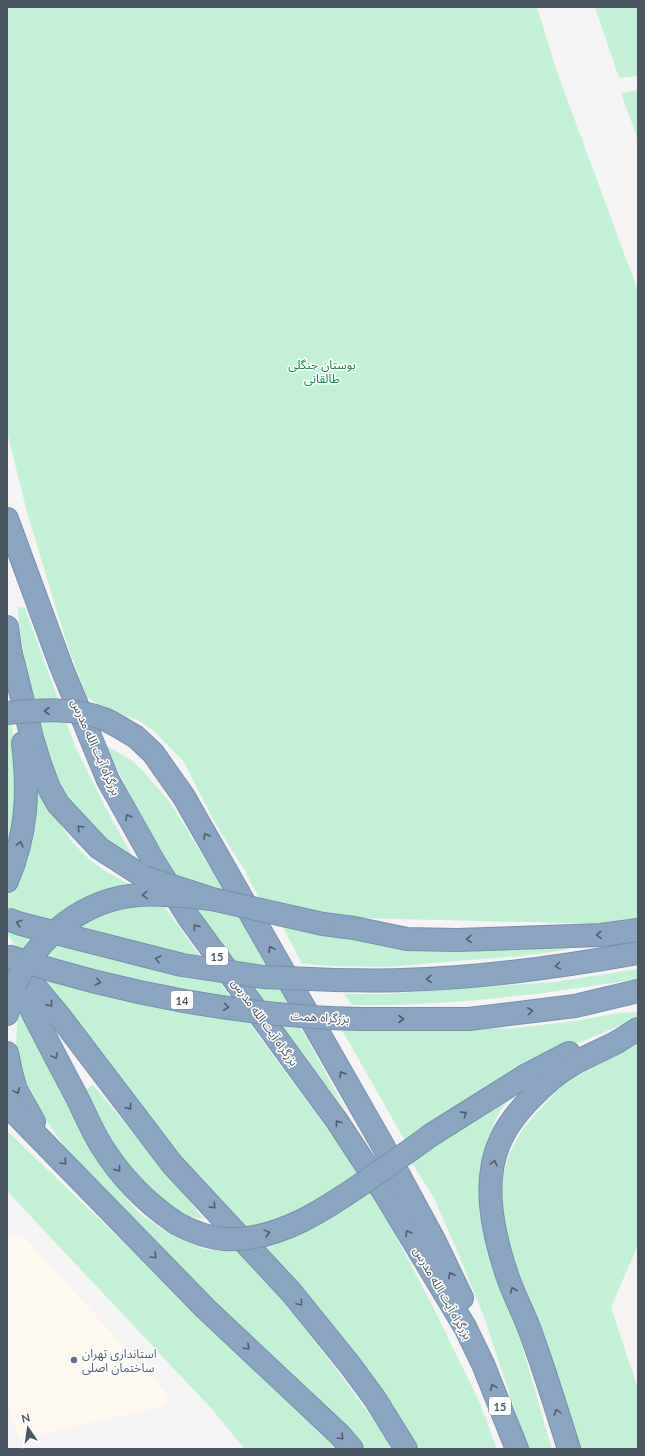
<svg xmlns="http://www.w3.org/2000/svg" width="645" height="1456" font-family="Lato,'Noto Sans Arabic',sans-serif">
  <style>
    .commercial { fill: #fdf9ef }
    .green { fill: #c3f1d5 }
    .lines { fill: none; stroke-linecap: round; stroke-linejoin: round }
    .highway-casing { stroke: #7690ad; stroke-width: 24 }
    .highway { stroke: #8ba5c1; stroke-width: 22 }
    .highway-bridge-casing { stroke: #7690ad; stroke-width: 24; stroke-linecap: butt }
    .highway-bridge { stroke: #8ba5c1; stroke-width: 22 }
    .oneway { stroke: #505e6b }
    .service-dot { fill: #5c6f8a; stroke: #fff; stroke-width: 1.5 }
    .labels { text-anchor: middle; dominant-baseline: central; stroke-width: 3; stroke-linejoin: round; paint-order: stroke }
    .shield { fill: #fff; stroke: #808990; stroke-width: 1 }
    .shield-label { font-size: 11px; font-weight: bold; fill: #4a5661 }
    .park-label { font-size: 12px; fill: #17864f; stroke: #fff }
    .street-label { font-size: 12px; fill: #4a5661; stroke: #fff }
    .service-label { font-size: 12px; fill: #4e5e75; stroke: #fff; text-anchor: start }
  </style>
  <rect width="100%" height="100%" fill="#f5f3f3"/>
  <!-- commercial -->
  <path class="commercial" d="M10 1235 26 1239 169 1396 160 1407 19 1439 7 1402V1236Z"/>
  <!-- green -->
  <g class="green">
    <path d="M7 7H537L557 72 638 291V918L605 923H567L359 918 260 901 245 871 214 821 184 762 155 732 138 720 106 709 87 697 66 641 27 512 7 432Z"/>
    <path d="M595 7H638V76L619 78Z"/>
    <path d="M638 90V140L621 93Z"/>
    <path d="M18 607 25 608 75 746 102 801 137 865 101 842 50 777 30 696 19 623Z"/>
    <path d="M7 704C13 735 23 776 18 807 15 822 11 837 7 852Z"/>
    <path d="M105 745 130 759 143 771 169 801 235 908 346 1110 254 995 189 897 160 849 133 800Z"/>
    <path d="M33 782 72 842 89 859 105 871 160 901 371 1189 435 1311 479 1401 497 1449H420L414 1439 365 1374 259 1245 133 1102 16 947 7 933V895L11 891Z"/>
    <path d="M282 925 566 943 567 950 520 956 386 967 334 966 302 964Z"/>
    <path d="M638 969V979C544 994 448 1007 352 1005L344 994H386L554 982Z"/>
    <path d="M21 1012 84 1133 113 1182 138 1212 166 1232 204 1249 238 1252 283 1301 340 1374 384 1435 392 1449H366L310 1390 149 1238 66 1149 37 1107 18 1065 16 1042 18 1017Z"/>
    <path d="M638 1012V1016L624 1024 566 1048 408 1146 342 1030 390 1031 515 1028 576 1021 618 1013Z"/>
    <path d="M638 1044V1245L611 1307 638 1389V1449H581L504 1235 499 1194 508 1156 524 1127 563 1084Z"/>
    <path d="M93 1085 204 1219 182 1215 125 1168 81 1093Z"/>
    <path d="M516 1091 500 1111 488 1137 483 1167 515 1322 552 1449H528L484 1317 459 1255 434 1198 409 1158Z"/>
    <path d="M7 1131 200 1315 344 1449H245L209 1406 7 1191Z"/>
  </g>
  <g class="lines">
    <!-- highway casing -->
    <g class="highway-casing">
      <g id="highway">
        <path d="M7 519 61 666 108 780 154 862 189 918 337 1121 385 1194 465 1327 483 1364 517 1449"/>
        <path d="M7 627 13 670"/>
        <path d="M11 654 32 738 41 767 49 788 58 804 99 848 144 877"/>
        <path d="M136 737 153 753 184 797 382 1144 434 1240 462 1298"/>
        <path d="M7 881C27 834 29 793 23 743"/>
        <path d="M323 924 354 928 407 939 457 940 601 935 638 930"/>
        <path d="M10 957 61 1018 172 1164 291 1292 350 1365 375 1399 406 1449"/>
        <path d="M14 974C32 1013 52 1050 72 1088 82 1106 90 1127 101 1145 120 1176 145 1202 176 1223"/>
        <path d="M335 980C358 980 380 981 402 980 482 978 560 967 638 953"/>
        <path d="M7 1014 15 984"/>
        <path d="M362 1019H469L575 1006 638 991"/>
        <path d="M7 1053 11 1072 16 1090 34 1122"/>
        <path d="M7 1105 206 1309 340 1435 352 1449"/>
        <path d="M431 1135 525 1076 569 1053"/>
        <path d="M569 1449C556 1408 544 1368 529 1328 522 1310 513 1293 507 1275 493 1233 481 1181 501 1139 511 1118 530 1098 547 1083 568 1063 593 1055 617 1042 624 1038 631 1033 638 1029"/>
      </g>
    </g>
    <!-- highway -->
    <use href="#highway" class="highway"/>
    <!-- highway-bridge casing -->
    <g class="highway-bridge-casing">
      <g id="highway-bridge">
        <path d="M7 713C38 710 75 707 104 719 115 724 126 731 136 737"/>
        <path d="M144 877 212 899 323 924"/>
        <path d="M7 919 21 924 182 965 263 977 335 980"/>
        <path d="M7 956C119 993 244 1017 362 1019"/>
        <path d="M15 984C39 936 84 899 139 895 163 893 188 897 212 899"/>
        <path d="M176 1223C191 1231 208 1238 225 1239 278 1242 327 1208 369 1179 390 1164 411 1150 431 1135"/>
      </g>
    </g>
    <!-- highway-bridge -->
    <use href="#highway-bridge" class="highway-bridge"/>
  </g>
  <!-- one-way arrows -->
  <defs><path id="oneway-chevron" d="M-2-3.5L2.5 0L-2 3.5" fill="none" stroke-width="1.6" stroke-linecap="round" stroke-linejoin="round"/></defs>
  <g class="oneway">
    <use href="#oneway-chevron" transform="translate(47 711) rotate(180)"/>
    <use href="#oneway-chevron" transform="translate(128 817) rotate(-119)"/>
    <use href="#oneway-chevron" transform="translate(80 828) rotate(-134)"/>
    <use href="#oneway-chevron" transform="translate(206 836) rotate(-120)"/>
    <use href="#oneway-chevron" transform="translate(20 844) rotate(-75)"/>
    <use href="#oneway-chevron" transform="translate(145 895) rotate(178)"/>
    <use href="#oneway-chevron" transform="translate(19 923) rotate(-162)"/>
    <use href="#oneway-chevron" transform="translate(196 927) rotate(-126)"/>
    <use href="#oneway-chevron" transform="translate(599 935) rotate(176)"/>
    <use href="#oneway-chevron" transform="translate(469 939) rotate(178)"/>
    <use href="#oneway-chevron" transform="translate(271 949) rotate(-120)"/>
    <use href="#oneway-chevron" transform="translate(158 959) rotate(-166)"/>
    <use href="#oneway-chevron" transform="translate(558 966) rotate(171)"/>
    <use href="#oneway-chevron" transform="translate(429 979) rotate(177)"/>
    <use href="#oneway-chevron" transform="translate(98 982) rotate(14)"/>
    <use href="#oneway-chevron" transform="translate(50 1004) rotate(51)"/>
    <use href="#oneway-chevron" transform="translate(226 1007) rotate(8)"/>
    <use href="#oneway-chevron" transform="translate(530 1011) rotate(-7)"/>
    <use href="#oneway-chevron" transform="translate(401 1019)"/>
    <use href="#oneway-chevron" transform="translate(55 1056) rotate(62)"/>
    <use href="#oneway-chevron" transform="translate(342 1074) rotate(-120)"/>
    <use href="#oneway-chevron" transform="translate(17 1091) rotate(66)"/>
    <use href="#oneway-chevron" transform="translate(129 1107) rotate(53)"/>
    <use href="#oneway-chevron" transform="translate(464 1114) rotate(-33)"/>
    <use href="#oneway-chevron" transform="translate(338 1123) rotate(-124)"/>
    <use href="#oneway-chevron" transform="translate(64 1162) rotate(46)"/>
    <use href="#oneway-chevron" transform="translate(494 1163) rotate(-75)"/>
    <use href="#oneway-chevron" transform="translate(118 1169) rotate(53)"/>
    <use href="#oneway-chevron" transform="translate(213 1206) rotate(47)"/>
    <use href="#oneway-chevron" transform="translate(267 1233) rotate(-15)"/>
    <use href="#oneway-chevron" transform="translate(408 1233) rotate(-121)"/>
    <use href="#oneway-chevron" transform="translate(154 1256) rotate(46)"/>
    <use href="#oneway-chevron" transform="translate(451 1275) rotate(-117)"/>
    <use href="#oneway-chevron" transform="translate(513 1290) rotate(-112)"/>
    <use href="#oneway-chevron" transform="translate(300 1303) rotate(50)"/>
    <use href="#oneway-chevron" transform="translate(247 1347) rotate(43)"/>
    <use href="#oneway-chevron" transform="translate(493 1387) rotate(-112)"/>
    <use href="#oneway-chevron" transform="translate(557 1412) rotate(-107)"/>
    <use href="#oneway-chevron" transform="translate(341 1437) rotate(46)"/>
  </g>
  <!-- markers -->
  <circle class="service-dot" cx="74" cy="1360" r="4"/>
  <g class="labels">
    <!-- shield labels -->
    <g class="shield">
      <rect x="206" y="947" width="22" height="18" rx="3"/>
      <rect x="171" y="991" width="22" height="18" rx="3"/>
      <rect x="489" y="1397" width="22" height="18" rx="3"/>
    </g>
    <g class="shield-label">
      <text x="217" y="956">15</text>
      <text x="182" y="1000">14</text>
      <text x="500" y="1406">15</text>
    </g>
    <!-- park labels -->
    <g class="park-label">
      <text x="322" y="364">بوستان جنگلی<tspan x="322" dy="14">طالقانی</tspan></text>
    </g>
    <!-- street labels -->
    <g class="street-label">
      <text transform="translate(96 747) rotate(66)">بزرگراه آیت الله مدرس</text>
      <text transform="translate(320 1017) rotate(3)">بزرگراه همت</text>
      <text transform="translate(265 1022) rotate(54)">بزرگراه آیت الله مدرس</text>
      <text transform="translate(443 1293) rotate(60)">بزرگراه آیت الله مدرس</text>
    </g>
    <!-- service labels -->
    <g class="service-label">
      <text x="82" y="1353">استانداری تهران<tspan x="82" dy="14">ساختمان اصلی</tspan></text>
    </g>
  </g>
  <!-- border -->
  <rect width="645" height="1456" fill="none" stroke="#4a5661" stroke-width="16"/>
  <!-- north arrow -->
  <g transform="translate(28 1428) rotate(347)" stroke="#ffffff" stroke-width="3" paint-order="stroke">
  <path d="M0-3L7 15L0 10L-7 15Z" fill="#4a5661"/>
  <text y="-6" font-size="11" font-weight="bold" text-anchor="middle" fill="#4a5661">N</text>
  </g>
</svg>
